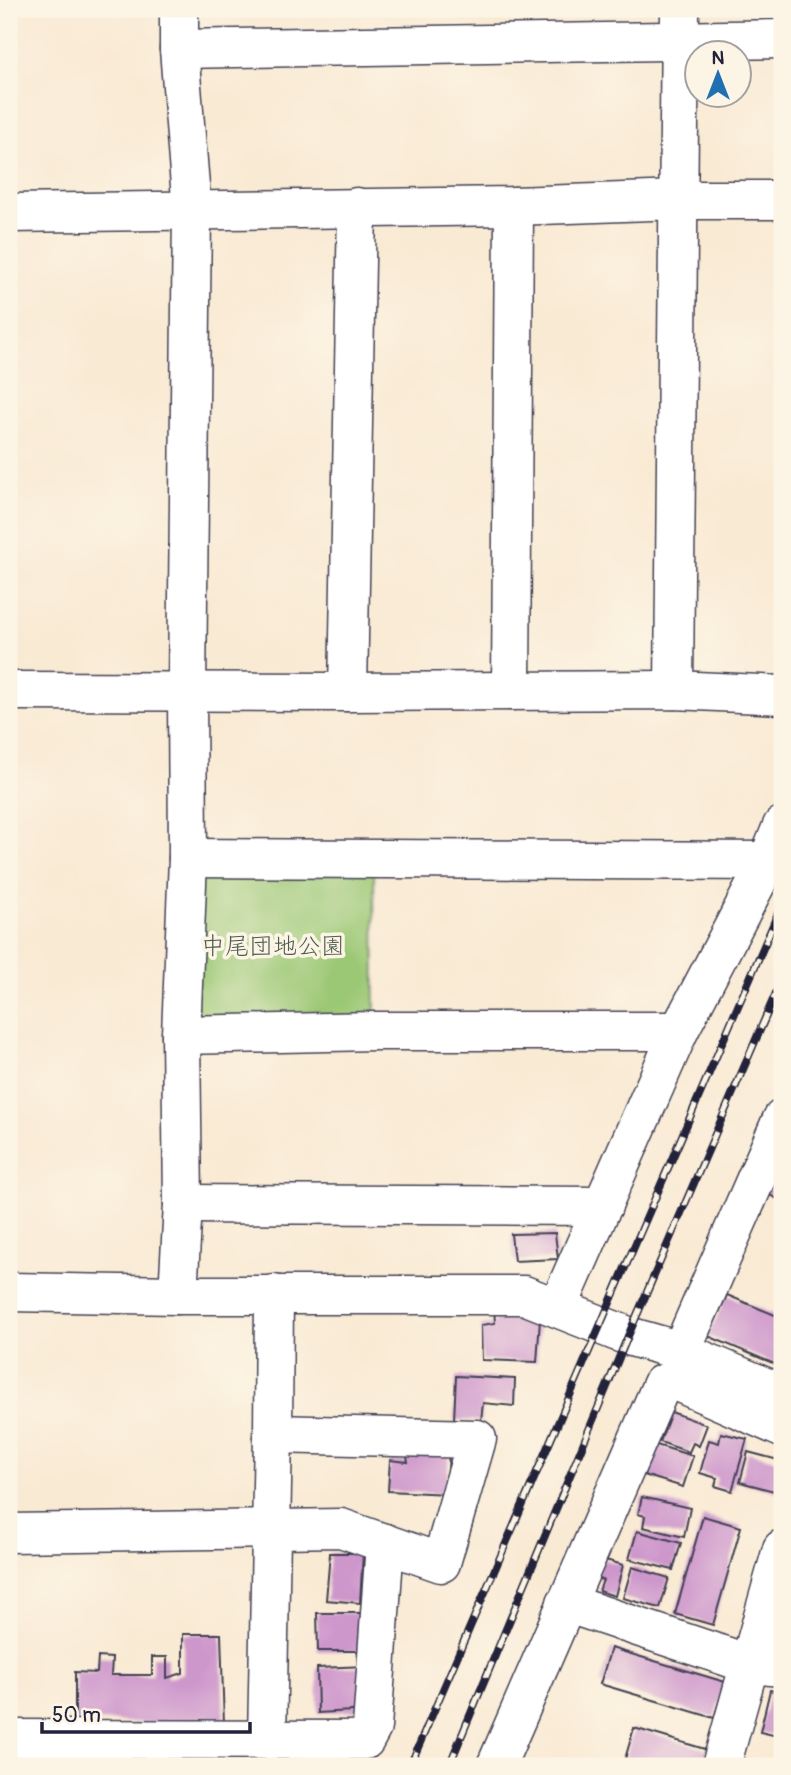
<svg xmlns="http://www.w3.org/2000/svg" width="791" height="1775" font-family="Pangolin,'Klee One',sans-serif">
  <style>
    .green { fill: #9bc875; stroke: #5e7558; stroke-width: 2 }
    .building { fill: #ce97cc }
    .lines { fill: none; stroke-linecap: round; stroke-linejoin: round }
    .minor-casing { stroke: #424052; stroke-width: 41 }
    .minor { stroke: #fff; stroke-width: 38 }
    .rail-casing { stroke: #22223b; stroke-width: 8 }
    .rail { stroke: #fcf5e5; stroke-width: 5; stroke-dasharray: 16; stroke-linecap: butt }
    .labels { text-anchor: middle; dominant-baseline: central; stroke-width: 7; stroke-linejoin: round; paint-order: stroke }
    .park-label { font-size: 24px; fill: #4c5c4f; stroke: #fcf5e5 }
  </style>
  <rect width="100%" height="100%" fill="#fcf5e5"/>
  <filter id="ink" filterUnits="userSpaceOnUse"><feTurbulence type="fractalNoise" baseFrequency=".0143" numOctaves="2"/><feDisplacementMap in="SourceGraphic" scale="14" xChannelSelector="R" yChannelSelector="G"/><feConvolveMatrix kernelMatrix="1 2 1 2 8 2 1 2 1" color-interpolation-filters="sRGB"/></filter>
  <filter id="wash" filterUnits="userSpaceOnUse"><feTurbulence type="fractalNoise" baseFrequency=".00686" numOctaves="4" result="noise"/><feDisplacementMap in="SourceGraphic" scale="28" xChannelSelector="R" yChannelSelector="G"/><feGaussianBlur stdDeviation="1.57" result="paint"/><feColorMatrix in="noise" values="0 0 0 0 0 0 0 0 0 0 0 0 0 0 0 0 0 1.4 0 .05"/><feComposite in="paint" operator="in"/></filter>
  <g filter="url(#wash)">
    <rect width="100%" height="100%" fill="#f9ead4"/>
    <!-- green -->
    <path class="green" d="M188 858 374 859 375 1031 181 1035Z"/>
    <g id="blocks">
      <!-- building -->
      <g class="building">
        <path d="M782 1147V1201L763 1192Z"/>
        <path d="M555 1233 558 1259 514 1261 511 1234Z"/>
        <path d="M727 1295 782 1318V1367L708 1336Z"/>
        <path d="M494 1306 540 1320 537 1362 482 1360 481 1325 495 1323Z"/>
        <path d="M456 1376 515 1379 514 1406 483 1403 481 1421 454 1420Z"/>
        <path d="M671 1412 707 1425 699 1446 693 1443 689 1452 660 1442Z"/>
        <path d="M721 1433 747 1439 732 1491 715 1486 717 1478 700 1473 709 1440 719 1443Z"/>
        <path d="M653 1444 693 1456 683 1487 644 1475Z"/>
        <path d="M449 1449 447 1494 388 1491 390 1460 408 1462 406 1451Z"/>
        <path d="M748 1452 782 1461V1493L740 1482Z"/>
        <path d="M642 1497 690 1508 684 1537 643 1527 645 1516 638 1514Z"/>
        <path d="M703 1516 741 1527 713 1625 675 1614Z"/>
        <path d="M637 1531 681 1543 673 1570 629 1559Z"/>
        <path d="M330 1553H363L360 1603 326 1600Z"/>
        <path d="M602 1559 623 1565 615 1596 599 1591 603 1580 597 1578Z"/>
        <path d="M632 1567 669 1578 660 1608 623 1598Z"/>
        <path d="M317 1613H365L363 1651H318Z"/>
        <path d="M183 1634H221L224 1724 75 1721V1672L97 1673 98 1657 112 1658 111 1675H152V1657H167V1678L183 1673Z"/>
        <path d="M611 1648 725 1682 714 1718 600 1684Z"/>
        <path d="M367 1666 369 1710 318 1713 317 1668Z"/>
        <path d="M770 1690 782 1693V1737L760 1732Z"/>
        <path d="M634 1728 708 1750 703 1766H650L625 1759Z"/>
        <path d="M310 1754 311 1766H275V1756Z"/>
      </g>
    </g>
  </g>
  <g filter="url(#ink)">
    <use href="#blocks" fill-opacity="0" stroke="#424052" stroke-width="2"/>
    <g class="lines">
      <!-- minor casing -->
      <g class="minor-casing">
        <g id="minor">
          <path d="M179 49 782 39"/>
          <path d="M9 213 514 206 679 200H782"/>
          <path d="M674 690 680 9"/>
          <path d="M9 691 348 692 674 690 782 695"/>
          <path d="M511 691 514 206"/>
          <path d="M348 692 357 207"/>
          <path d="M188 858 768 861"/>
          <path d="M181 1035 375 1031H679"/>
          <path d="M183 1204 603 1206"/>
          <path d="M9 1292 178 1295H524L628 1336 681 1351 782 1394"/>
          <path d="M178 1295 183 1204 181 1035 188 858 187 692 192 211 179 49V9"/>
          <path d="M558 1307 679 1031 768 861 782 826"/>
          <path d="M681 1351 782 1119"/>
          <path d="M9 1533 341 1528 441 1563 477 1439 273 1434"/>
          <path d="M566 1603 749 1664 782 1667"/>
          <path d="M9 1739 365 1740 372 1727 385 1543"/>
          <path d="M267 1740 273 1434 274 1294"/>
          <path d="M496 1766 662 1384 673 1380 782 1428"/>
          <path d="M721 1766 782 1549"/>
        </g>
      </g>
      <!-- minor -->
      <use href="#minor" class="minor"/>
      <!-- rail casing -->
      <g class="rail-casing">
        <g id="rail">
          <path d="M410 1766 782 904"/>
          <path d="M449 1766 628 1336 782 979"/>
        </g>
      </g>
      <!-- rail -->
      <use href="#rail" class="rail"/>
    </g>
  </g>
  <g class="labels">
    <!-- park labels -->
    <g class="park-label">
      <text x="273" y="946">中尾団地公園</text>
    </g>
  </g>
  <!-- margin -->
  <rect width="791" height="1775" fill="none" stroke="#fcf5e5" stroke-width="35"/>
  <!-- north arrow -->
  <g transform="translate(718 74)"><circle r="33" fill="#fcf5e5" stroke="#a5a1a1" stroke-width="2"/>
  <path d="M0-5L12 26L0 18L-12 26Z" fill="#1f6fb2"/>
  <text y="-10" font-size="19" font-weight="bold" text-anchor="middle" fill="#22223b">N</text>
  </g>
  <!-- scale -->
  <path d="M42 1722v10h208v-10" fill="none" stroke="#22223b" stroke-width="3.5"/>
  <text x="52" y="1722" font-size="21" fill="#22223b" stroke="#fcf5e5" stroke-width="5" paint-order="stroke">50 m</text>
</svg>
